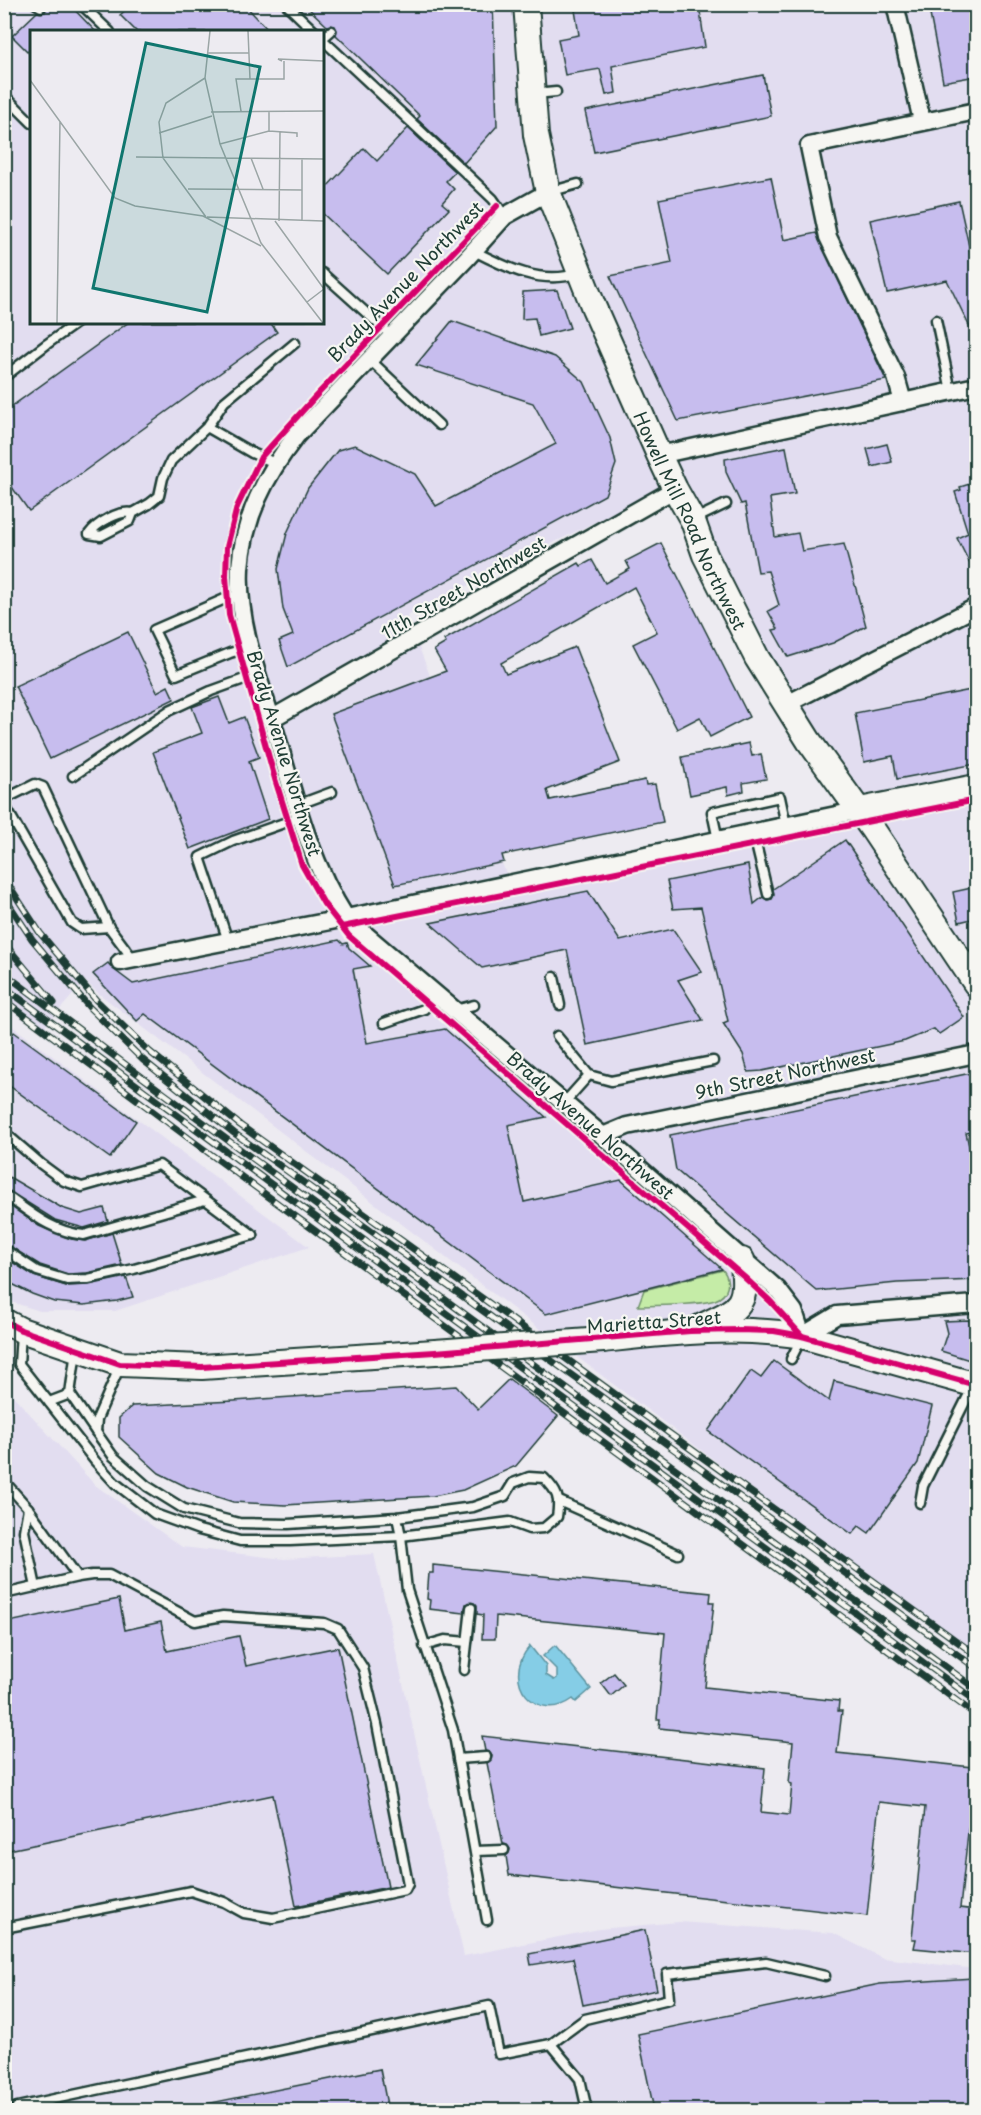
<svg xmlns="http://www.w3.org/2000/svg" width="981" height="2115" font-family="'Playpen Sans',sans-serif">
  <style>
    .built { fill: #e2ddf0; fill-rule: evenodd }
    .green { fill: #c5eca7; stroke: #72946e; stroke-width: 1.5 }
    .water { fill: #85cde6; stroke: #5c939f; stroke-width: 1.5 }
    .building { fill: #c7bdee; stroke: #1f3d34; stroke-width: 1.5 }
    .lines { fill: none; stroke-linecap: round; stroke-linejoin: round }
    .lane-casing { stroke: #1f3d34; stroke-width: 13 }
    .street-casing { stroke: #1f3d34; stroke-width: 21 }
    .secondary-casing { stroke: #1f3d34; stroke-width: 28 }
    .lane { stroke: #f6f6f2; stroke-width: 8 }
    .street { stroke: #f6f6f2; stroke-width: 16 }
    .secondary { stroke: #f6f6f2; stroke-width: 24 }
    .rail-casing { stroke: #1f3d34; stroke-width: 7 }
    .rail { stroke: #f6f6f2; stroke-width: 4.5; stroke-dasharray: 14; stroke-linecap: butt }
    .secondary-bridge-casing { stroke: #1f3d34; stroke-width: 28; stroke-linecap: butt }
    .secondary-bridge { stroke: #f6f6f2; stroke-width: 24 }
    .cycleway-casing { stroke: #f6f6f2; stroke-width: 10 }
    .cycleway { stroke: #d6006c; stroke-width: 6 }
    .labels { text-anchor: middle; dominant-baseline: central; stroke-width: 4.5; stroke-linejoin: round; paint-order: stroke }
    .street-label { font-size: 18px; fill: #1f3d34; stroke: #f6f6f2 }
    .inset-road { fill: none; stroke: #9ba5a5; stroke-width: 1.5 }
    .view { fill: #0f766e; fill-opacity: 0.15; stroke: #0f766e; stroke-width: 3 }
    .inset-edge { fill: none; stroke: #1f3d34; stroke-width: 3 }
  </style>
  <rect width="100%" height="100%" fill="#edebf1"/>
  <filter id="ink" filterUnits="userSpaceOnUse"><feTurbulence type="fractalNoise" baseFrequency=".0167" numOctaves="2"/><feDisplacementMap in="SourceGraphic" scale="12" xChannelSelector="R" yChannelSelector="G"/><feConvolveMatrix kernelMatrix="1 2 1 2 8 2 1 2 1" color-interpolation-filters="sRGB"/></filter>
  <g filter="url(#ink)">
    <!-- built -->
    <g class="built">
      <path d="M5 5H976V1657L516 1311 98 993 85 981 41 1031 5 1003ZM32 32H322V322H32ZM671 484 859 806 507 876 407 616Z"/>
      <path d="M4 1020 309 1247 115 1311H40L5 1300Z"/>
      <path d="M7 1389 95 1485 182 1547 284 1559 374 1554 464 1956 599 1929 679 1922 833 1933 883 1958 976 1969V2110H5L4 1390Z"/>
    </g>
    <!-- green -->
    <path class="green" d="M723 1270C731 1281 729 1295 715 1300 698 1306 657 1305 638 1306L644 1290Z"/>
    <!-- water -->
    <path class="water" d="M555 1645 591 1689 576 1702 573 1699C537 1725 499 1681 530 1646L546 1666V1675L554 1680 557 1678V1670L543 1656Z"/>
    <!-- building -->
    <g class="building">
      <path d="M47 4H69L96 32H32V56L12 36 37 12H45Z"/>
      <path d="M132 4H244L270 32H137L120 15Z"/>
      <path d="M304 4H493L497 126 464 163 417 119 420 116 336 35 337 30 335 26 330 25 327 26Z"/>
      <path d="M603 4H699L705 47 612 66 616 93 606 95 600 69 565 75 558 39 579 35 575 10Z"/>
      <path d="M928 4H976V76L943 82Z"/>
      <path d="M763 75 771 116 594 152 585 111Z"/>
      <path d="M408 128 455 172 446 181 454 189 442 203 449 209 387 274 322 213V192L364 148 377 161Z"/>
      <path d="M771 177 784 240 816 233 886 380 678 421 610 276 672 263 659 199Z"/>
      <path d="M959 201 976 278V340L947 280 887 293 870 220Z"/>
      <path d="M557 290 570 328 539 336 535 318 522 319 523 292Z"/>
      <path d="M452 321 555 357 584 382 610 438 616 464 605 495 288 667 279 641 293 635 283 609 278 569 287 533 308 488 338 450 355 445 415 474 436 506 556 444 533 403 416 365Z"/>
      <path d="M129 322H270L277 332 29 511 4 476V412Z"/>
      <path d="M887 444 892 462 872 467 867 449Z"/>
      <path d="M786 447 795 494 770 498 775 537 798 533 802 551 844 544 866 626 833 643 788 657 773 630 778 629 768 611 779 605 768 571 758 572 745 503 741 504 726 472 725 459Z"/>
      <path d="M976 482V576L957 538 968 533 955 492 961 490 960 487Z"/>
      <path d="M661 543 749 717 710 737 700 717 677 729 633 644 657 632 634 587 501 663 506 674 575 647 620 762 547 790 550 800 645 780 646 785 655 784 663 822 502 855 504 862 395 885 331 714 446 671 434 650 446 643 444 640 579 563 581 566 592 560 605 583 630 569 626 561Z"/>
      <path d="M128 632 157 692 168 686 174 699 50 759 15 686Z"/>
      <path d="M976 689V764L897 779 893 756 864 762 855 713Z"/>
      <path d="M219 697 229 723 244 717 259 757 249 761 268 819 190 849 153 752 202 733 192 707Z"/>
      <path d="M749 743 752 756 761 754 766 779 743 783 744 791 728 795 727 787 690 795 682 757Z"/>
      <path d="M845 840 964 1017 939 1034 934 1029 905 1041 762 1071 748 1072 743 1054 723 1023 728 1021 701 907 673 909 667 881 748 865 754 904 763 897 767 900 772 899 774 895 773 889Z"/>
      <path d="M976 887V918L959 922 953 892Z"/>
      <path d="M588 891 620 941 673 929 702 972 678 980 703 1020 587 1045 567 950 482 968 430 923Z"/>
      <path d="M339 940 343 944 347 943 349 948 370 966 353 969 367 1043 445 1029 546 1117 508 1125 524 1202 621 1180 722 1269 546 1314 145 1014 137 1021 93 974 108 963 113 969 133 984Z"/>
      <path d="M14 1032 136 1121 110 1158 4 1082V1045Z"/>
      <path d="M976 1072V1131L966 1133 976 1176V1190L972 1191 976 1221V1280L897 1283 817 1291 676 1170 670 1135Z"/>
      <path d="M4 1174 62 1208 81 1214 104 1208 108 1221 84 1228 55 1220 4 1188Z"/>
      <path d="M4 1202 39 1226 71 1239 85 1241 112 1233 122 1265 87 1273 68 1274 40 1265 4 1243Z"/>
      <path d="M4 1257 34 1276 66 1286 89 1285 126 1277 133 1297 117 1301 84 1305 54 1302 32 1294 4 1280Z"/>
      <path d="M969 1320 970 1322 976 1321V1362L941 1351 947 1333 944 1321Z"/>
      <path d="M774 1361 829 1401 834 1381 932 1406 918 1463 869 1533 859 1526 852 1534 708 1431 751 1371 761 1378Z"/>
      <path d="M509 1379 558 1416 516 1466 463 1490 433 1496 285 1505 233 1502 187 1487 159 1473 119 1437V1418L132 1406 234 1401 456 1386 478 1409Z"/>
      <path d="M433 1565 711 1593 710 1602H714L705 1687 839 1701 838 1711H842L837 1753 972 1767 971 1775 974 1776 960 1908 976 1910V1954L914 1948 916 1939H912L925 1807 879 1802 867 1916 509 1875 506 1856 509 1853 510 1849 507 1845 503 1844 487 1763 491 1760 492 1756 489 1752 485 1751 482 1736 765 1768 761 1812 789 1815 792 1784 789 1783 793 1742 659 1728 660 1719H657L665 1633 496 1616 495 1639H482L483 1615 477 1614V1606L474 1603 466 1604 464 1613 429 1609 430 1600 427 1599 429 1573H433Z"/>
      <path d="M119 1599 125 1630 161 1622 167 1651 239 1636 246 1666 338 1647 388 1887 296 1906 273 1795 4 1851V1623Z"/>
      <path d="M614 1673 624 1685 611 1696 601 1683Z"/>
      <path d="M645 1930 657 1990 583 2005 573 1958 531 1965 529 1954Z"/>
      <path d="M973 1978 976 1993V2110H654L638 2034 880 1984Z"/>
      <path d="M380 2069 388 2110H207L206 2104Z"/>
    </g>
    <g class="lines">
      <!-- lane casing -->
      <g class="lane-casing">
        <g id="lane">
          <path d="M36 4 41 7"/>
          <path d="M81 4 110 32"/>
          <path d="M286 4 315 32"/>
          <path d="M331 31 322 39 472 179 493 199 505 216"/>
          <path d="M535 94 556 92"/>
          <path d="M4 95 32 123"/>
          <path d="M549 192 578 184"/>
          <path d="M474 251C505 267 542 286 578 273"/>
          <path d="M322 273 392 336"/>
          <path d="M936 320 951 391"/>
          <path d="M369 359 439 425"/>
          <path d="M4 377 47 344 78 322"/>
          <path d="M207 427 224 402 295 343"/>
          <path d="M133 513 130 521 101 536 89 534C97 523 119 510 133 513L149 504 159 496 163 478 171 461 207 427 252 453 275 463"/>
          <path d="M693 520 726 504"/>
          <path d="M240 595 227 598 154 630 176 675 230 653 250 647"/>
          <path d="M73 776 170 710 211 691 258 674"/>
          <path d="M297 805 332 792"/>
          <path d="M753 832 768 894"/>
          <path d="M718 840 712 812 780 797 786 825"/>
          <path d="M109 927 81 929 72 923 5 806V799L35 784 43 787 109 927 133 959"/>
          <path d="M228 941 200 857 233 841 301 817"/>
          <path d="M554 977 560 1005"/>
          <path d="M455 1010 474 1005"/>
          <path d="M384 1023 424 1009 437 995"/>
          <path d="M557 1036 589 1075 564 1103"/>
          <path d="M589 1075 611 1081 713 1061"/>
          <path d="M4 1132 41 1164 64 1181 82 1187 159 1165 253 1235"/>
          <path d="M4 1194C31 1213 52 1232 84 1235L205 1200"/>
          <path d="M4 1249 37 1271 67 1280 88 1279 134 1269 253 1235"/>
          <path d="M21 1333 19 1364 95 1461 115 1483 155 1514 199 1530 240 1541H290L401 1536 510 1522 529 1529 544 1528 557 1517C560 1498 558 1492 544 1478L529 1477 513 1483 505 1496 473 1507 397 1517 288 1524 239 1523 184 1509 147 1486 113 1456 96 1432 97 1419 120 1366"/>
          <path d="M76 1351 70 1394 96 1432"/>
          <path d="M791 1359 801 1339"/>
          <path d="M49 1402 70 1394"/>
          <path d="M4 1481 28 1508 78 1577 92 1575H109L195 1621 223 1616 324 1623 338 1629 363 1668 377 1724 408 1884 405 1890 273 1918 244 1913 224 1902 191 1891 4 1928"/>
          <path d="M559 1501 678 1554"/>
          <path d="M920 1503 923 1486 972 1388"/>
          <path d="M28 1508 24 1531 36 1587"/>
          <path d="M397 1517 401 1536 407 1590 453 1730 487 1920"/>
          <path d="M4 1594 78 1577"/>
          <path d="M424 1646 445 1640 467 1642"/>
          <path d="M464 1670 471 1608"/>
          <path d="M458 1759 486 1757"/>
          <path d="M475 1851 504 1850"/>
          <path d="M551 2044 585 2019 669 1999 667 1974 766 1962 825 1976"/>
          <path d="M17 2110V2107L489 2006 499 2054 551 2044 580 2079 587 2110"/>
        </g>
      </g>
      <!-- street casing -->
      <g class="street-casing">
        <g id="street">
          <path d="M895 4 922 121"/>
          <path d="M548 192 505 216 467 258 296 436C265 476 244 517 240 568 237 622 258 676 274 727 293 791 309 861 346 918L603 1136 778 1290 794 1311 802 1336 837 1315 976 1304"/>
          <path d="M903 402 896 377 828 237 809 146 976 111"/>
          <path d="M659 455 976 386"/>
          <path d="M785 705 976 607"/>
          <path d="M271 719 675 489"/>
          <path d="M120 962 346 918 860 810"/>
          <path d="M603 1136 627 1126 976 1054"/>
        </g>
      </g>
      <!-- secondary casing -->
      <g class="secondary-casing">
        <g id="secondary">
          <path id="s1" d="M526 4 536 135 548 192 594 308 659 455 675 489 693 521 705 555 757 658 809 741 873 830 976 984"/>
          <path d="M860 810 976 787"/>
          <path d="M4 1321 21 1330 120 1364 202 1367 435 1352"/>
          <path d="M698 1328C737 1309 750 1308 742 1260"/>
          <path d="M603 1340C669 1333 735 1325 802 1336L976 1385"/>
        </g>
      </g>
      <!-- lane -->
      <use href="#lane" class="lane"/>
      <!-- street -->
      <use href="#street" class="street"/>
      <!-- secondary -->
      <use href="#secondary" class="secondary"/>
      <!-- rail casing -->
      <g class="rail-casing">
        <g id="rail">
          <path d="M4 878 40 933 96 1000 150 1052 240 1125 489 1303 976 1655"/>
          <path d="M4 897 32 939 89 1007 143 1060 234 1133 483 1311 976 1668"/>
          <path d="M4 943 54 1003"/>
          <path d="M4 973 158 1089 976 1689"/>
          <path d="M4 987 398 1278 976 1701"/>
          <path d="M4 1000 194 1142 976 1715"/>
        </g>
      </g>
      <!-- rail -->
      <use href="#rail" class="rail"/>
      <!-- secondary-bridge casing -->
      <g class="secondary-bridge-casing">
        <path id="secondary-bridge" d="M435 1352 603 1340"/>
      </g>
      <!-- secondary-bridge -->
      <use href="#secondary-bridge" class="secondary-bridge"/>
      <!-- cycleway casing -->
      <g class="cycleway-casing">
        <g id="cycleway">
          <path d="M497 206 314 398 261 457 237 507 227 547 226 576 229 615 275 779 302 865 324 904 349 936 744 1277 770 1301 802 1336"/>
          <path d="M342 927 976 800"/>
          <path d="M4 1321 21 1330 120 1364 202 1367 435 1352 690 1331 739 1330 774 1331 802 1336 976 1385"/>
        </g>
      </g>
      <!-- cycleway -->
      <use href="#cycleway" class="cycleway"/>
    </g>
  </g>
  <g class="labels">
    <!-- street labels -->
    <g class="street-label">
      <text transform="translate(405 281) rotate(-46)">Brady Avenue Northwest</text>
      <text stroke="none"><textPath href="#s1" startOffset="548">Howell Mill Road Northwest</textPath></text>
      <text transform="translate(463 587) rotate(-30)">11th Street Northwest</text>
      <text transform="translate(285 753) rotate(73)">Brady Avenue Northwest</text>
      <text transform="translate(785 1073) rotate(-12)">9th Street Northwest</text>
      <text transform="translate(591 1125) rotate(41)">Brady Avenue Northwest</text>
      <text transform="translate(654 1321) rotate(-4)">Marietta Street</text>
    </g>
  </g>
  <!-- overview -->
  <g transform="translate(30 30)">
    <rect width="294" height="294" fill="#edebf1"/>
    <path class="inset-road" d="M180 1 175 48 190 114 231 213 293 293M218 1 220 49M178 23H219M252 31 248 29 294 31M175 48 136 73 129 92 133 128 176 187M0 50 85 168 105 176 173 186 231 216M294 76V225M211 81 206 49H254V31M239 81V101M181 82 293 81M129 103 182 86M190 114 239 101 267 103V107M106 127 196 128M196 128 294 129M221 128 233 159M158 159 272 160M177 187 293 191M245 191 294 259M249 191 250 102M272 191V129M277 272 294 259M27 293 30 91"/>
    <path class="view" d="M116 13 230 37 177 282 63 258Z"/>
    <rect width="294" height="294" class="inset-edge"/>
  </g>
  <!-- margin -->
  <rect width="981" height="2115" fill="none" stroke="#f6f6f2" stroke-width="24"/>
  <rect x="12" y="12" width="957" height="2091" fill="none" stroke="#1f3d34" stroke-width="2" filter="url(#ink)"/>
</svg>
